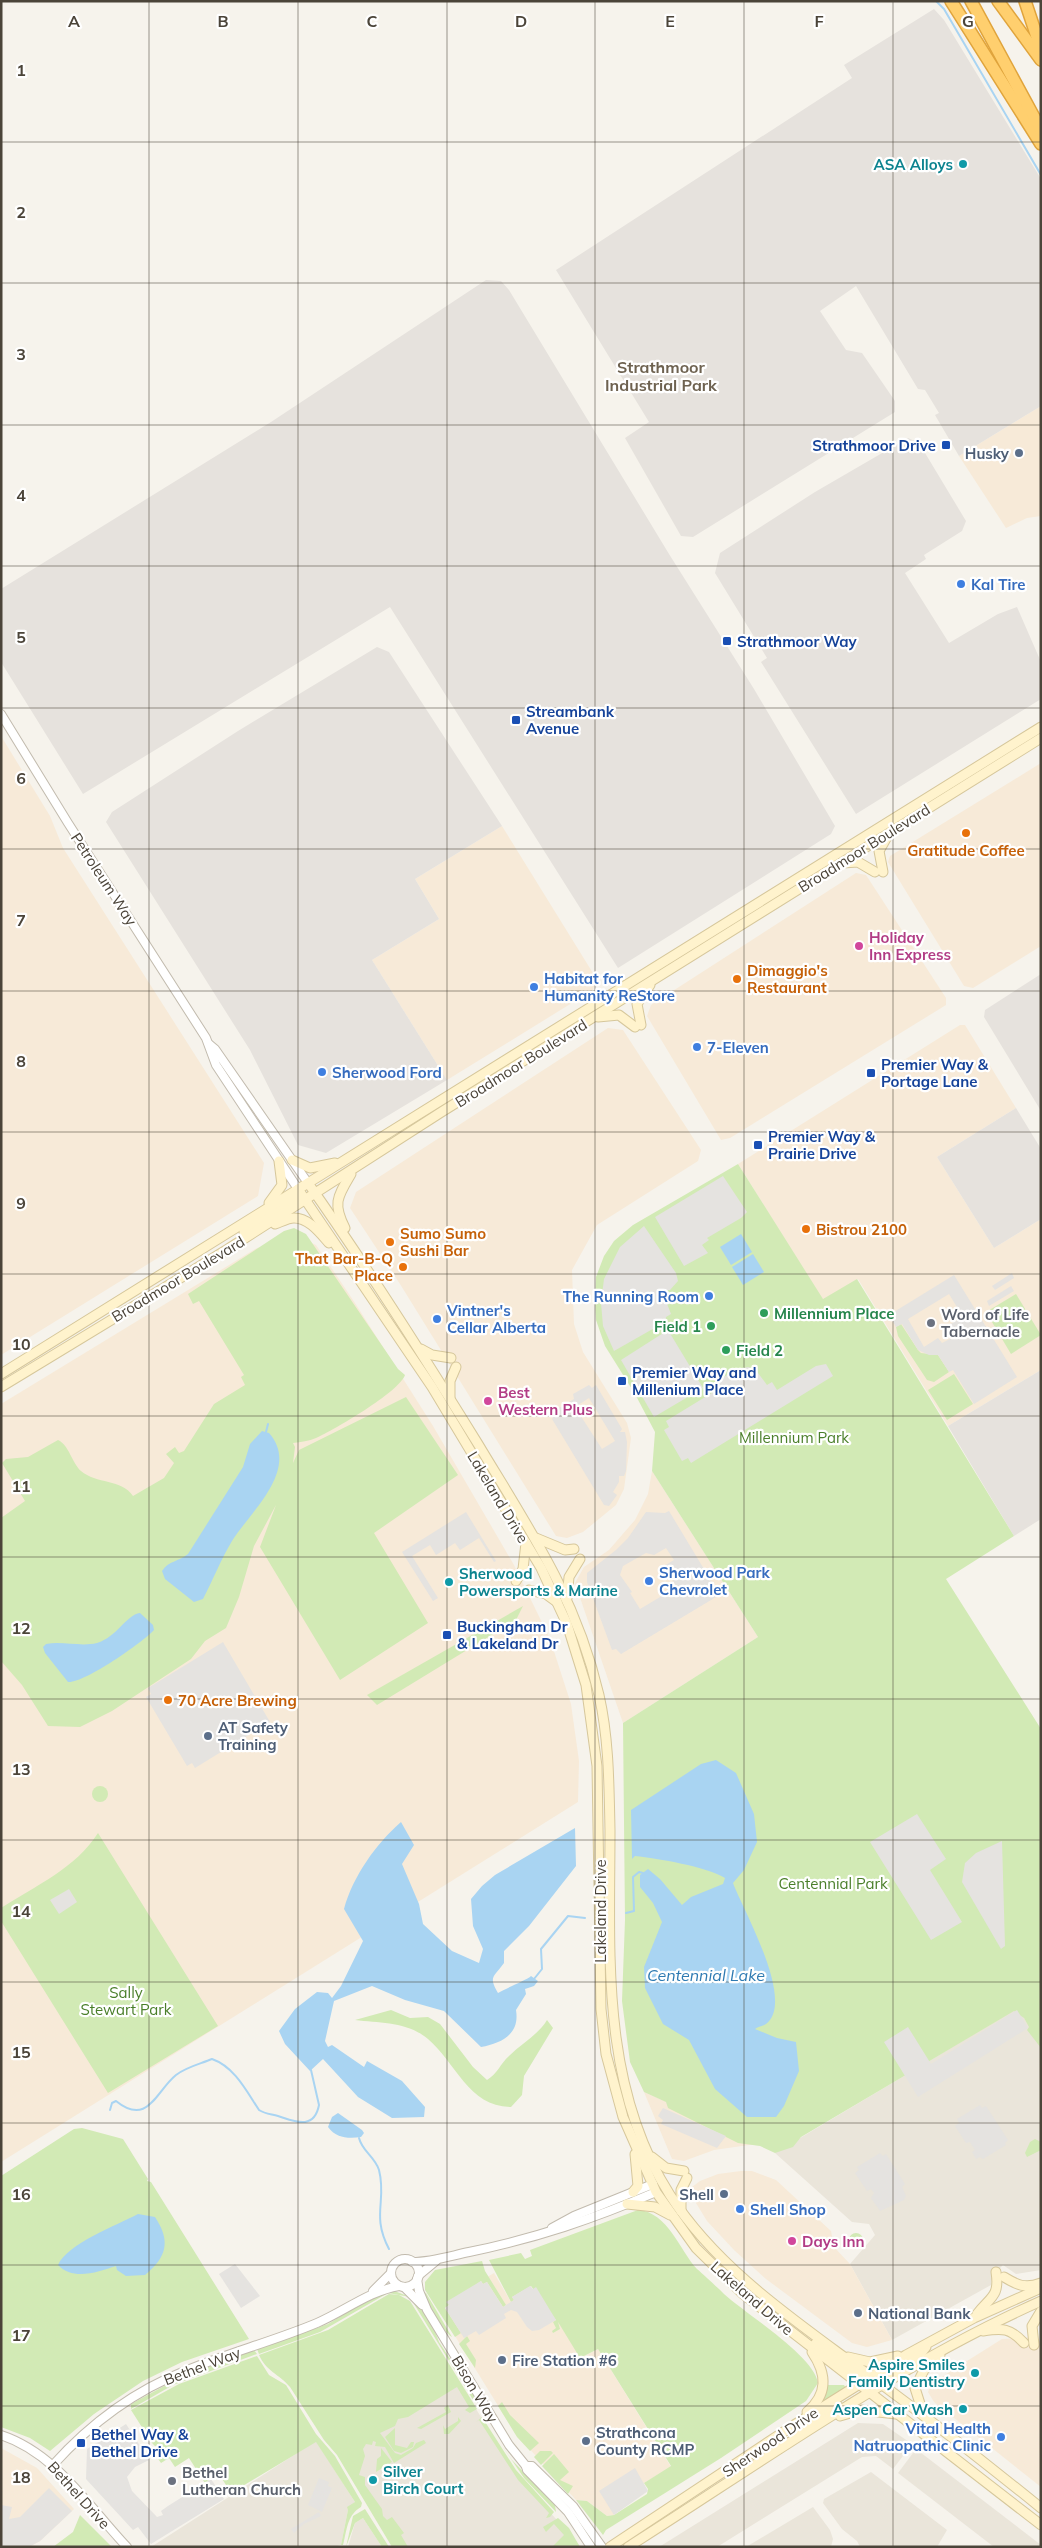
<svg xmlns="http://www.w3.org/2000/svg" width="1042" height="2548" font-family="Mulish,sans-serif">
  <style>
    .residential { fill: #eae5da }
    .commercial { fill: #f7ead8 }
    .industrial { fill: #e6e2dd }
    .green { fill: #d2eab5 }
    .parking { fill: #e5e3e0; fill-rule: evenodd }
    .water { fill: #a9d4f2 }
    .lines { fill: none; stroke-linecap: round; stroke-linejoin: round }
    .stream { stroke: #a9d4f2; stroke-width: 2 }
    .tertiary-casing { stroke: #c2bbae; stroke-width: 10 }
    .secondary-casing { stroke: #d6c79b; stroke-width: 11 }
    .motorway-casing { stroke: #e0a43c; stroke-width: 14 }
    .tertiary { stroke: #fff; stroke-width: 8 }
    .secondary { stroke: #fff3cd; stroke-width: 9 }
    .motorway { stroke: #ffcf6e; stroke-width: 11 }
    .grid { fill: none; stroke: #4b4439; stroke-width: 1; stroke-opacity: 0.55 }
    .culture-dot { fill: #0f9aa8; stroke: #fff; stroke-width: 2 }
    .transit-dot { fill: #1a4fb4; stroke: #fff; stroke-width: 2 }
    .service-dot { fill: #5c6f8a; stroke: #fff; stroke-width: 2 }
    .shop-dot { fill: #3f7fe0; stroke: #fff; stroke-width: 2 }
    .food-dot { fill: #e8710a; stroke: #fff; stroke-width: 2 }
    .hotel-dot { fill: #d1479c; stroke: #fff; stroke-width: 2 }
    .leisure-dot { fill: #2e9e5b; stroke: #fff; stroke-width: 2 }
    .worship-dot { fill: #6b7280; stroke: #fff; stroke-width: 2 }
    .labels { text-anchor: middle; dominant-baseline: central; stroke-width: 4.5; stroke-linejoin: round; paint-order: stroke }
    .culture-label { font-size: 15px; font-weight: bold; fill: #0d838f; stroke: #fff; text-anchor: end }
    .transit-label { font-size: 15px; font-weight: bold; fill: #164399; stroke: #fff; text-anchor: start }
    .service-label { font-size: 15px; font-weight: bold; fill: #4e5e75; stroke: #fff; text-anchor: start }
    .shop-label { font-size: 15px; font-weight: bold; fill: #366cbe; stroke: #fff; text-anchor: start }
    .street-label { font-size: 15px; fill: #4b4439; stroke: #fff }
    .food-label { font-size: 15px; font-weight: bold; fill: #c56008; stroke: #fff; text-anchor: start }
    .hotel-label { font-size: 15px; font-weight: bold; fill: #b23c85; stroke: #fff; text-anchor: start }
    .leisure-label { font-size: 15px; font-weight: bold; fill: #27864d; stroke: #fff; text-anchor: start }
    .worship-label { font-size: 15px; font-weight: bold; fill: #5b616d; stroke: #fff; text-anchor: start }
    .park-label { font-size: 15px; fill: #4a7f2a; stroke: #fff }
    .neighbourhood-label { font-size: 16px; font-weight: bold; fill: #6e6250; stroke: #fff }
    .water-label { font-size: 16px; font-style: italic; fill: #2e7ab2; stroke: #fff }
    .grid-label { font-size: 16px; text-anchor: middle; font-weight: bold; fill: #4b4439; stroke: #fff; stroke-width: 4.5; stroke-linejoin: round; paint-order: stroke }
  </style>
  <rect width="100%" height="100%" fill="#f6f3ec"/>
  <!-- residential -->
  <g class="residential">
    <path d="M1018 2008 1041 2045V2270L1016 2274 1003 2265 992 2276 991 2285 892 2340 850 2264 875 2235 869 2224 852 2222 775 2153Z"/>
    <path d="M458 2380 517 2475 580 2546 397 2547 339 2454Z"/>
    <path d="M858 2423 883 2424 912 2444 893 2469 876 2456 862 2457 717 2547H659Z"/>
    <path d="M316 2441 355 2502 348 2510 341 2545 334 2547H151Z"/>
    <path d="M916 2449 1041 2545V2547H994L898 2473Z"/>
    <path d="M871 2472 947 2530 937 2547H860L857 2541 842 2529 823 2503 824 2499Z"/>
    <path d="M813 2507 830 2530 833 2539 831 2547H746Z"/>
    <path d="M363 2518 382 2547H348L355 2523Z"/>
  </g>
  <!-- commercial -->
  <g class="commercial">
    <path d="M1041 406V516L1027 518 1006 528 959 456Z"/>
    <path d="M1 736 50 816 63 848 264 1163 258 1196 1 1355Z"/>
    <path d="M1041 763V946L973 988 964 986 888 862 890 856Z"/>
    <path d="M502 826 596 978 593 990 447 1080 372 960 439 919 415 879Z"/>
    <path d="M856 873 866 875 946 998V1005L730 1138 721 1140 647 1016 651 1005Z"/>
    <path d="M960 1025H965L1016 1108 937 1157 994 1248 1041 1219V1370L948 1426 858 1279 823 1300 738 1164Z"/>
    <path d="M608 1028 623 1030 701 1150 698 1161 597 1225 572 1270 574 1324 583 1352 627 1423 631 1438 624 1489 616 1505 583 1532 567 1538 556 1536 400 1284 350 1208 356 1192Z"/>
    <path d="M301 1238 316 1245 355 1303 433 1426 514 1565 550 1639 571 1704 579 1761 578 1802 1 2162V1404L257 1248Z"/>
    <path d="M652 1471 758 1637 623 1723 575 1583 584 1567 609 1550 635 1520 648 1494Z"/>
    <path d="M644 2092 676 2106 756 2144 714 2150 684 2161 672 2159Z"/>
    <path d="M741 2171H752L776 2180 831 2231 834 2247 850 2264 892 2340 867 2347 852 2343 766 2279 734 2250 707 2221 688 2190 700 2181 718 2174Z"/>
    <path d="M494 2273 511 2302 512 2297 530 2286 533 2289 536 2287 581 2358 598 2349 671 2467 644 2483 614 2515 607 2516 587 2501 576 2500 515 2433 437 2307Z"/>
    <path d="M1037 2337 1041 2343V2487L934 2402 928 2392 932 2383 1002 2339Z"/>
    <path d="M1 2448 37 2468 74 2509 40 2541 29 2547H1Z"/>
  </g>
  <!-- industrial -->
  <g class="industrial">
    <path d="M934 9 944 20 1041 179V406L959 456 935 415 939 413 925 390 918 389 856 286 820 311 846 350 862 353 895 401V412L693 537 681 536 625 438 649 422 556 270 852 78 844 65Z"/>
    <path d="M486 280 501 281 509 290 669 554 754 689 835 826 831 834 618 968 390 607 83 794 1 662V589L271 422Z"/>
    <path d="M908 438 919 443 966 521 962 531 924 555 926 559 905 573 949 643 998 614 1017 607 1041 662V699L856 814 761 662 767 658 715 573 720 553 815 492Z"/>
    <path d="M377 647 389 652 502 826 415 879 439 919 372 960 447 1080 326 1153 298 1145 250 1050 106 822 112 812 238 731Z"/>
    <path d="M1041 974V1111L984 1017 985 1010Z"/>
    <path d="M1016 1108 1041 1149V1219L994 1248 937 1157Z"/>
    <path d="M1041 1370V1519L1014 1536 948 1426Z"/>
  </g>
  <!-- green -->
  <g class="green">
    <path d="M738 1164 823 1299 857 1279 1014 1536 946 1579 1041 1729V2048L1027 2030 1029 2027 1024 2018 1014 2011 801 2137 793 2147 775 2153 760 2146 738 2143 668 2108 666 2102 644 2092 630 2062 622 2001 625 1920 623 1723 758 1637 652 1471 655 1432 635 1394 605 1346 596 1320 595 1301 596 1277 604 1256 614 1241 633 1225Z"/>
    <path d="M294 1228 306 1234 398 1369 405 1375C399 1392 334 1430 316 1438 309 1441 301 1442 293 1443L295 1447 293 1463 299 1450 406 1397 458 1475 374 1533 428 1623 340 1680 260 1547 276 1505 254 1546 239 1597 226 1628 205 1641 191 1659 112 1711 80 1727 48 1726 22 1685 1 1661V1518L25 1501 2 1463 6 1459 28 1457 58 1440C69 1445 72 1463 81 1471 96 1484 122 1479 133 1496L164 1478 174 1463 166 1454 175 1447 179 1453 184 1451 214 1404 245 1385 241 1377 244 1375 199 1301 193 1304 188 1294 284 1231Z"/>
    <path d="M1016 1294 1041 1335 1011 1354 986 1312Z"/>
    <path d="M901 1324 918 1350 921 1353 938 1355 949 1372 934 1382 927 1380 898 1336 896 1327Z"/>
    <path d="M954 1374 973 1404 947 1420 928 1390Z"/>
    <path d="M523 1606 516 1620 377 1705 367 1695Z"/>
    <circle cx="100" cy="1794" r="8"/>
    <path d="M98 1833 218 2026 108 2093 1 1921V1908C35 1886 76 1868 98 1833Z"/>
    <path d="M391 2010 410 2018 428 2017 440 2024 473 2067 487 2080C498 2073 500 2064 509 2056 522 2043 538 2035 547 2020L553 2028 524 2076 522 2095 511 2107C469 2107 456 2063 428 2039 408 2022 381 2023 355 2020Z"/>
    <path d="M82 2128 123 2139 148 2179 147 2181 151 2182 249 2339 182 2362 143 2381 94 2414 50 2451 30 2438 1 2427V2176L74 2129Z"/>
    <path d="M1035 2139 1041 2142V2150L1027 2157 1025 2153 1030 2142Z"/>
    <path d="M638 2210C668 2212 680 2251 697 2269 704 2275 716 2286 724 2294 746 2314 814 2356 818 2383L806 2401 721 2458 606 2530 603 2535 576 2500 587 2501 607 2516 614 2515 647 2494 648 2489 644 2483 671 2466 598 2349 580 2358 558 2322 560 2329 553 2333 552 2331 556 2328 553 2322 556 2320 531 2286 512 2297 514 2300 511 2302 489 2260 521 2253 525 2259 532 2256 530 2250Z"/>
    <circle cx="856" cy="2240" r="7"/>
    <path d="M482 2261 485 2271 506 2305 503 2307 487 2282 483 2284 481 2281 445 2308 461 2333 455 2337 425 2290V2282L435 2270Z"/>
    <path d="M392 2290 410 2297 388 2293 320 2332 259 2354 257 2349 328 2324 369 2299Z"/>
    <path d="M423 2292 426 2293 452 2337C442 2331 427 2303 423 2292Z"/>
    <path d="M389 2294 399 2295 410 2301 477 2409 470 2413 465 2410 469 2407 457 2387 408 2417 398 2419 395 2426 380 2433 395 2453 401 2455 413 2448 416 2443 424 2440 426 2443 394 2463 385 2447 375 2446 376 2442 373 2441 372 2445 366 2444 363 2449 365 2456 359 2475 365 2477V2485L382 2509 383 2516 387 2520 392 2517 404 2533 401 2535 408 2547H392L337 2455 324 2440 290 2387C279 2374 266 2371 259 2355L328 2330Z"/>
    <path d="M411 2299C424 2310 434 2326 439 2342L478 2401 475 2403Z"/>
    <path d="M467 2336 470 2341 466 2344 476 2360 475 2368 459 2344Z"/>
    <path d="M254 2350 257 2354 173 2385 131 2409V2404L179 2378Z"/>
    <path d="M257 2356 269 2375 286 2385 316 2434 335 2456 362 2503 361 2507C347 2515 347 2530 343 2545H341L348 2510 347 2507 355 2502 316 2442 231 2493 219 2474 205 2483 189 2458 175 2467 169 2458 161 2463 156 2456 164 2450 161 2445 155 2446 152 2443 131 2410 179 2384Z"/>
    <path d="M827 2385H844L846 2388 822 2403Z"/>
    <path d="M502 2402 510 2415 539 2443 530 2451 517 2437 498 2406Z"/>
    <path d="M448 2405 451 2412 421 2429 417 2428 446 2412 444 2408Z"/>
    <path d="M458 2417 461 2421 449 2434H444L443 2425 445 2429 458 2421Z"/>
    <path d="M482 2417 516 2470 554 2512 550 2517 546 2518 549 2513 518 2480 479 2420 476 2422Z"/>
    <path d="M395 2428V2445L407 2448 411 2442H414L413 2447 401 2453 394 2451 385 2437Z"/>
    <path d="M498 2440 512 2460 555 2505 556 2512 524 2478Z"/>
    <path d="M381 2448 392 2462 376 2472 377 2459 381 2456Z"/>
    <path d="M540 2451H551L553 2453 541 2465 534 2457Z"/>
    <path d="M554 2454 569 2472 560 2480 573 2486 568 2494 542 2466Z"/>
    <path d="M365 2509 389 2547H382L363 2518 355 2523 346 2547 353 2516Z"/>
    <path d="M80 2515 112 2547H53L73 2532Z"/>
    <path d="M558 2518 569 2528 580 2547H552L564 2535 554 2524 546 2532 543 2527Z"/>
  </g>
  <!-- parking -->
  <g class="parking">
    <path d="M723 1176 747 1212 741 1218 707 1238 709 1240 702 1245 708 1253 684 1266 655 1217Z"/>
    <path d="M644 1226 676 1273 678 1281 670 1290H664L662 1299 666 1301 671 1314 666 1317 665 1322 614 1351 603 1326 601 1303 604 1279 620 1247Z"/>
    <path d="M1012 1273 1014 1278 995 1290 992 1286Z"/>
    <path d="M954 1275 1017 1377 974 1404 953 1370 949 1372 938 1355H929L918 1350 902 1324 896 1327 889 1315ZM949 1294 963 1317 947 1326 953 1336 952 1338 942 1343 938 1338 924 1347 908 1319Z"/>
    <path d="M1011 1286 1014 1291 989 1306 987 1301Z"/>
    <path d="M668 1330 703 1388 654 1417 621 1360Z"/>
    <path d="M826 1364 833 1376 691 1463 688 1458 682 1461 664 1430 669 1427 666 1421 715 1391 711 1384 716 1383 734 1370 748 1367 755 1369 767 1385 772 1382 777 1390 816 1366Z"/>
    <path d="M589 1385 592 1388 596 1385 622 1429 620 1432H625L627 1442 626 1471 624 1476H619V1482L613 1492 617 1495 609 1506 604 1505 552 1419 559 1408 574 1399 573 1394ZM589 1398 615 1441 602 1449 575 1407Z"/>
    <path d="M669 1511 716 1589 713 1591 716 1597 621 1654 616 1649 612 1650 587 1582V1573L616 1550 628 1538 646 1512 665 1513ZM666 1548 674 1560 664 1566 677 1587 640 1609 630 1593 632 1592 620 1575 623 1566 646 1553 654 1555Z"/>
    <path d="M466 1512 496 1561 494 1562 479 1538 460 1550 455 1543 436 1555 430 1545 412 1556 438 1598 433 1601 402 1552Z"/>
    <path d="M223 1642 270 1722 195 1768 192 1763 187 1766 146 1697 151 1694 148 1688Z"/>
    <path d="M917 1814 946 1859 930 1870 962 1922 931 1940 870 1842Z"/>
    <path d="M1002 1841 1005 1946 1001 1949 962 1882 965 1863 976 1853Z"/>
    <path d="M69 1889 77 1902 59 1914 50 1900Z"/>
    <path d="M1017 2010 1028 2028 918 2097 884 2042 908 2027 931 2064Z"/>
    <path d="M980 2105 982 2108 986 2106 1008 2140 1005 2143 1006 2145 983 2159 980 2157 976 2159 972 2152 975 2150 970 2142 966 2143 955 2126 959 2123 957 2119Z"/>
    <path d="M663 2108 726 2136 717 2148 661 2124 663 2120 658 2116Z"/>
    <path d="M880 2153 883 2156 886 2154 905 2184 902 2187 906 2196 904 2200 880 2211 871 2198 874 2193 871 2189 867 2191 855 2173 859 2170 857 2167Z"/>
    <path d="M235 2264 260 2296 241 2308 219 2274Z"/>
    <path d="M481 2281 483 2284 487 2282 503 2307 514 2300 512 2297 530 2286 533 2289 536 2287 556 2320 539 2330 532 2331 527 2327 517 2312 511 2310 504 2314 506 2318 479 2335 476 2331 464 2338 445 2308 449 2305 446 2302Z"/>
    <path d="M126 2424 149 2460 135 2467 127 2477 132 2491 157 2517 163 2515 161 2511 168 2506 211 2479 224 2499 151 2544 138 2527 133 2530 86 2479 87 2449Z"/>
    <path d="M635 2468 648 2491 614 2515 599 2491Z"/>
    <path d="M319 2478 329 2482 328 2486 332 2488 322 2512 308 2505Z"/>
    <path d="M49 2488 72 2511 40 2541 29 2547H1V2505L12 2507 9 2519 20 2517Z"/>
    <path d="M319 2512 321 2516 304 2524 294 2533 291 2529Z"/>
  </g>
  <!-- water -->
  <g class="water">
    <path d="M741 1234 752 1252 731 1265 720 1247Z"/>
    <path d="M753 1254 764 1272 743 1285 732 1267Z"/>
    <path d="M262 1431 269 1433C301 1469 250 1512 232 1541 221 1559 213 1580 203 1599L194 1602 165 1579 162 1571C168 1561 180 1561 188 1554L243 1467 250 1444Z"/>
    <path d="M140 1613 153 1625 154 1630C142 1643 83 1684 68 1682L45 1653 43 1647 46 1644C63 1641 81 1647 97 1643 117 1637 126 1615 140 1613Z"/>
    <path d="M716 1760 736 1773 754 1814 757 1842 744 1870 733 1883C743 1910 796 2001 766 2024 763 2026 758 2027 755 2029L777 2038 796 2042 799 2071 784 2106 776 2117H747L715 2089 689 2040 663 2024 645 1988 644 1967 662 1922 653 1903 640 1887V1875L648 1869 660 1879 682 1905 691 1897 723 1884 725 1878C705 1866 659 1859 635 1856L632 1859 631 1810 701 1764Z"/>
    <path d="M401 1822 414 1845 402 1864 419 1904 423 1924 452 1951 479 1963 483 1949 473 1926 471 1899 482 1886 495 1875 575 1828 576 1866 529 1926 504 1951V1963C494 1977 488 1976 498 1993 506 1988 527 1980 531 1976L538 1981 534 1986 525 1989 526 1994 516 2010C520 2034 502 2043 481 2047L444 2011 405 2000 372 1986 334 2001 325 2041 328 2047 332 2045 364 2067 367 2061 402 2081 425 2107 424 2117 392 2118 358 2097 323 2059 310 2071 285 2044 279 2031 295 2009 317 1992 328 1993 332 1998 341 1986 363 1941 344 1909C353 1876 376 1844 401 1822Z"/>
    <path d="M338 2113 362 2130 364 2133 361 2137C348 2139 336 2138 328 2127L332 2117Z"/>
    <path d="M138 2214 155 2217C171 2241 167 2257 145 2275L126 2276 117 2270 116 2266C98 2272 73 2281 58 2265 67 2244 117 2225 138 2214Z"/>
  </g>
  <g class="lines">
    <!-- stream -->
    <g class="stream">
      <path d="M936 1 944 9 1041 175"/>
      <path d="M266 1432 268 1424"/>
      <path d="M626 1913 634 1911 633 1877 639 1872 643 1873"/>
      <path d="M534 1979 542 1969 541 1949 568 1916 585 1918"/>
      <path d="M110 2110 112 2103 116 2101C148 2127 156 2091 176 2075 186 2067 200 2064 212 2059 235 2067 247 2092 259 2110 265 2114 271 2114 278 2116 294 2121 314 2131 319 2105L311 2070"/>
      <path d="M359 2138C362 2151 375 2157 379 2170 387 2201 371 2215 389 2249"/>
    </g>
    <!-- tertiary casing -->
    <g class="tertiary-casing">
      <g id="tertiary">
        <path d="M1 714 68 823 206 1038 216 1065 298 1189"/>
        <path d="M209 1044 215 1049 308 1183"/>
        <path d="M552 2228 574 2216 653 2184"/>
        <circle cx="405" cy="2273" r="14"/>
        <path d="M412 2262C432 2262 450 2256 469 2252 537 2238 593 2219 656 2192"/>
        <path d="M418 2276 436 2261"/>
        <path d="M417 2279 419 2291 427 2310 509 2445 526 2466 527 2470 568 2512 591 2547"/>
        <path d="M404 2287 422 2305"/>
        <path d="M373 2291 391 2273"/>
        <path d="M1 2435C56 2453 89 2507 127 2547"/>
        <path d="M53 2465C90 2424 134 2391 185 2371 228 2353 274 2341 317 2323 345 2311 369 2291 399 2286"/>
        <path d="M526 2466H532L573 2506 602 2547"/>
      </g>
    </g>
    <!-- secondary casing -->
    <g class="secondary-casing">
      <g id="secondary">
        <path d="M843 863 858 862 875 872"/>
        <path d="M883 872 879 851 888 835"/>
        <path d="M598 1017 619 1015 635 1027"/>
        <path d="M641 1025 637 1004 650 985"/>
        <path d="M292 1160 310 1168 335 1163"/>
        <path d="M308 1183C368 1268 423 1355 478 1444 529 1529 576 1596 599 1695 609 1739 609 1785 610 1830 610 1954 600 2085 670 2195 713 2262 780 2310 844 2357 911 2405 977 2456 1041 2508"/>
        <path d="M298 1189 432 1387 541 1568 567 1624 586 1685 597 1766 601 2009 606 2054 623 2117 656 2192 696 2248 743 2294 1041 2525"/>
        <path d="M269 1203 282 1185 279 1161"/>
        <path d="M275 1224C281 1222 288 1218 294 1218 309 1218 320 1233 329 1243"/>
        <path d="M345 1228C332 1203 338 1196 351 1174"/>
        <path d="M244 1232 295 1197"/>
        <path d="M421 1349 432 1355 451 1358"/>
        <path d="M1 1374 1041 727"/>
        <path d="M1 1387 228 1249 443 1111 1041 738"/>
        <path d="M450 1397V1381L456 1367"/>
        <path d="M536 1538 565 1550 574 1549"/>
        <path d="M516 1581 523 1569 526 1543"/>
        <path d="M529 1590 546 1594 557 1602"/>
        <path d="M567 1598 569 1577 580 1559"/>
        <path d="M652 2157 666 2168 684 2171"/>
        <path d="M633 2192 638 2186 635 2154"/>
        <path d="M627 2204 655 2207 670 2215"/>
        <path d="M681 2211V2190L687 2178"/>
        <path d="M1004 2277C1017 2285 1025 2289 1041 2283"/>
        <path d="M977 2314C990 2297 1000 2297 996 2272"/>
        <path d="M983 2331C1003 2328 1010 2328 1024 2343"/>
        <path d="M815 2344 868 2382"/>
        <path d="M1034 2345 1032 2326 1041 2311"/>
        <path d="M848 2357 870 2362 898 2356"/>
        <path d="M874 2384 922 2352 926 2347"/>
        <path d="M807 2412C828 2394 827 2374 812 2352"/>
        <path d="M840 2416 861 2410 896 2414"/>
        <path d="M928 2417 922 2410 915 2388 924 2370 940 2355"/>
        <path d="M796 2433 837 2405"/>
        <path d="M610 2547 794 2425 906 2355 974 2318 1041 2288"/>
        <path d="M628 2547C762 2462 897 2365 1041 2301"/>
      </g>
    </g>
    <!-- motorway casing -->
    <g class="motorway-casing">
      <g id="motorway">
        <path d="M951 1 1041 144"/>
        <path d="M971 1 1041 130"/>
        <path d="M998 1 1041 60"/>
        <path d="M1025 1 1041 49"/>
      </g>
    </g>
    <!-- tertiary -->
    <use href="#tertiary" class="tertiary"/>
    <!-- secondary -->
    <use href="#secondary" class="secondary"/>
    <!-- motorway -->
    <use href="#motorway" class="motorway"/>
  </g>
  <!-- grid -->
  <path class="grid" d="M149 1V2547M298 1V2547M447 1V2547M595 1V2547M744 1V2547M893 1V2547M1 142H1041M1 283H1041M1 425H1041M1 566H1041M1 708H1041M1 849H1041M1 991H1041M1 1132H1041M1 1274H1041M1 1416H1041M1 1557H1041M1 1699H1041M1 1840H1041M1 1982H1041M1 2123H1041M1 2265H1041M1 2406H1041"/>
  <!-- markers -->
  <g class="culture-dot">
    <circle cx="963" cy="164" r="5"/>
    <circle cx="449" cy="1582" r="5"/>
    <circle cx="975" cy="2373" r="5"/>
    <circle cx="963" cy="2409" r="5"/>
    <circle cx="373" cy="2480" r="5"/>
  </g>
  <g class="transit-dot">
    <rect x="941" y="440" width="10" height="10" rx="2.5"/>
    <rect x="722" y="636" width="10" height="10" rx="2.5"/>
    <rect x="511" y="715" width="10" height="10" rx="2.5"/>
    <rect x="866" y="1068" width="10" height="10" rx="2.5"/>
    <rect x="753" y="1140" width="10" height="10" rx="2.5"/>
    <rect x="617" y="1376" width="10" height="10" rx="2.5"/>
    <rect x="442" y="1630" width="10" height="10" rx="2.5"/>
    <rect x="76" y="2438" width="10" height="10" rx="2.5"/>
  </g>
  <g class="service-dot">
    <circle cx="1019" cy="453" r="5"/>
    <circle cx="208" cy="1736" r="5"/>
    <circle cx="724" cy="2194" r="5"/>
    <circle cx="858" cy="2313" r="5"/>
    <circle cx="502" cy="2360" r="5"/>
    <circle cx="586" cy="2441" r="5"/>
  </g>
  <g class="shop-dot">
    <circle cx="961" cy="584" r="5"/>
    <circle cx="534" cy="987" r="5"/>
    <circle cx="697" cy="1047" r="5"/>
    <circle cx="322" cy="1072" r="5"/>
    <circle cx="709" cy="1296" r="5"/>
    <circle cx="437" cy="1319" r="5"/>
    <circle cx="649" cy="1581" r="5"/>
    <circle cx="740" cy="2209" r="5"/>
    <circle cx="1001" cy="2437" r="5"/>
  </g>
  <g class="food-dot">
    <circle cx="966" cy="833" r="5"/>
    <circle cx="737" cy="979" r="5"/>
    <circle cx="806" cy="1229" r="5"/>
    <circle cx="390" cy="1242" r="5"/>
    <circle cx="403" cy="1267" r="5"/>
    <circle cx="168" cy="1700" r="5"/>
  </g>
  <g class="hotel-dot">
    <circle cx="859" cy="946" r="5"/>
    <circle cx="488" cy="1401" r="5"/>
    <circle cx="792" cy="2241" r="5"/>
  </g>
  <g class="leisure-dot">
    <circle cx="764" cy="1313" r="5"/>
    <circle cx="711" cy="1326" r="5"/>
    <circle cx="726" cy="1350" r="5"/>
  </g>
  <g class="worship-dot">
    <circle cx="931" cy="1323" r="5"/>
    <circle cx="172" cy="2481" r="5"/>
  </g>
  <g class="labels">
    <!-- culture labels -->
    <g class="culture-label">
      <text x="953" y="164">ASA Alloys</text>
      <text x="459" y="1573" text-anchor="start">Sherwood<tspan x="459" dy="17">Powersports &amp; Marine</tspan></text>
      <text x="965" y="2364">Aspire Smiles<tspan x="965" dy="17">Family Dentistry</tspan></text>
      <text x="953" y="2409">Aspen Car Wash</text>
      <text x="383" y="2471" text-anchor="start">Silver<tspan x="383" dy="17">Birch Court</tspan></text>
    </g>
    <!-- transit labels -->
    <g class="transit-label">
      <text x="936" y="445" text-anchor="end">Strathmoor Drive</text>
      <text x="737" y="641">Strathmoor Way</text>
      <text x="526" y="711">Streambank<tspan x="526" dy="17">Avenue</tspan></text>
      <text x="881" y="1064">Premier Way &amp;<tspan x="881" dy="17">Portage Lane</tspan></text>
      <text x="768" y="1136">Premier Way &amp;<tspan x="768" dy="17">Prairie Drive</tspan></text>
      <text x="632" y="1372">Premier Way and<tspan x="632" dy="17">Millenium Place</tspan></text>
      <text x="457" y="1626">Buckingham Dr<tspan x="457" dy="17">&amp; Lakeland Dr</tspan></text>
      <text x="91" y="2434">Bethel Way &amp;<tspan x="91" dy="17">Bethel Drive</tspan></text>
    </g>
    <!-- service labels -->
    <g class="service-label">
      <text x="1009" y="453" text-anchor="end">Husky</text>
      <text x="218" y="1727">AT Safety<tspan x="218" dy="17">Training</tspan></text>
      <text x="714" y="2194" text-anchor="end">Shell</text>
      <text x="868" y="2313">National Bank</text>
      <text x="512" y="2360">Fire Station #6</text>
      <text x="596" y="2432">Strathcona<tspan x="596" dy="17">County RCMP</tspan></text>
    </g>
    <!-- shop labels -->
    <g class="shop-label">
      <text x="971" y="584">Kal Tire</text>
      <text x="544" y="978">Habitat for<tspan x="544" dy="17">Humanity ReStore</tspan></text>
      <text x="707" y="1047">7-Eleven</text>
      <text x="332" y="1072">Sherwood Ford</text>
      <text x="699" y="1296" text-anchor="end">The Running Room</text>
      <text x="447" y="1310">Vintner's<tspan x="447" dy="17">Cellar Alberta</tspan></text>
      <text x="659" y="1572">Sherwood Park<tspan x="659" dy="17">Chevrolet</tspan></text>
      <text x="750" y="2209">Shell Shop</text>
      <text x="991" y="2428" text-anchor="end">Vital Health<tspan x="991" dy="17">Natruopathic Clinic</tspan></text>
    </g>
    <!-- street labels -->
    <g class="street-label">
      <text transform="translate(864 848) rotate(-32)">Broadmoor Boulevard</text>
      <text transform="translate(104 879) rotate(57)">Petroleum Way</text>
      <text transform="translate(521 1063) rotate(-32)">Broadmoor Boulevard</text>
      <text transform="translate(178 1279) rotate(-31)">Broadmoor Boulevard</text>
      <text transform="translate(498 1497) rotate(59)">Lakeland Drive</text>
      <text transform="translate(600 1911) rotate(-90)">Lakeland Drive</text>
      <text transform="translate(752 2298) rotate(41)">Lakeland Drive</text>
      <text transform="translate(202 2366) rotate(-21)">Bethel Way</text>
      <text transform="translate(475 2389) rotate(59)">Bison Way</text>
      <text transform="translate(770 2442) rotate(-34)">Sherwood Drive</text>
      <text transform="translate(79 2495) rotate(48)">Bethel Drive</text>
    </g>
    <!-- food labels -->
    <g class="food-label">
      <text x="966" y="850" text-anchor="middle">Gratitude Coffee</text>
      <text x="747" y="970">Dimaggio's<tspan x="747" dy="17">Restaurant</tspan></text>
      <text x="816" y="1229">Bistrou 2100</text>
      <text x="400" y="1233">Sumo Sumo<tspan x="400" dy="17">Sushi Bar</tspan></text>
      <text x="393" y="1258" text-anchor="end">That Bar-B-Q<tspan x="393" dy="17">Place</tspan></text>
      <text x="178" y="1700">70 Acre Brewing</text>
    </g>
    <!-- hotel labels -->
    <g class="hotel-label">
      <text x="869" y="937">Holiday<tspan x="869" dy="17">Inn Express</tspan></text>
      <text x="498" y="1392">Best<tspan x="498" dy="17">Western Plus</tspan></text>
      <text x="802" y="2241">Days Inn</text>
    </g>
    <!-- leisure labels -->
    <g class="leisure-label">
      <text x="774" y="1313">Millennium Place</text>
      <text x="701" y="1326" text-anchor="end">Field 1</text>
      <text x="736" y="1350">Field 2</text>
    </g>
    <!-- worship labels -->
    <g class="worship-label">
      <text x="941" y="1314">Word of Life<tspan x="941" dy="17">Tabernacle</tspan></text>
      <text x="182" y="2472">Bethel<tspan x="182" dy="17">Lutheran Church</tspan></text>
    </g>
    <!-- park labels -->
    <g class="park-label">
      <text x="794" y="1437">Millennium Park</text>
      <text x="833" y="1883">Centennial Park</text>
      <text x="126" y="1992">Sally<tspan x="126" dy="17">Stewart Park</tspan></text>
    </g>
    <!-- neighbourhood labels -->
    <g class="neighbourhood-label">
      <text x="661" y="367">Strathmoor<tspan x="661" dy="18">Industrial Park</tspan></text>
    </g>
    <!-- water labels -->
    <g class="water-label">
      <text x="706" y="1975">Centennial Lake</text>
    </g>
  </g>
  <g class="grid-label">
    <text x="74" y="27">A</text>
    <text x="223" y="27">B</text>
    <text x="372" y="27">C</text>
    <text x="521" y="27">D</text>
    <text x="670" y="27">E</text>
    <text x="819" y="27">F</text>
    <text x="968" y="27">G</text>
    <text x="21" y="76">1</text>
    <text x="21" y="218">2</text>
    <text x="21" y="360">3</text>
    <text x="21" y="501">4</text>
    <text x="21" y="643">5</text>
    <text x="21" y="784">6</text>
    <text x="21" y="926">7</text>
    <text x="21" y="1067">8</text>
    <text x="21" y="1209">9</text>
    <text x="21" y="1350">10</text>
    <text x="21" y="1492">11</text>
    <text x="21" y="1634">12</text>
    <text x="21" y="1775">13</text>
    <text x="21" y="1917">14</text>
    <text x="21" y="2058">15</text>
    <text x="21" y="2200">16</text>
    <text x="21" y="2341">17</text>
    <text x="21" y="2483">18</text>
  </g>
  <!-- border -->
  <rect width="1042" height="2548" fill="none" stroke="#4b4439" stroke-width="5"/>
</svg>
